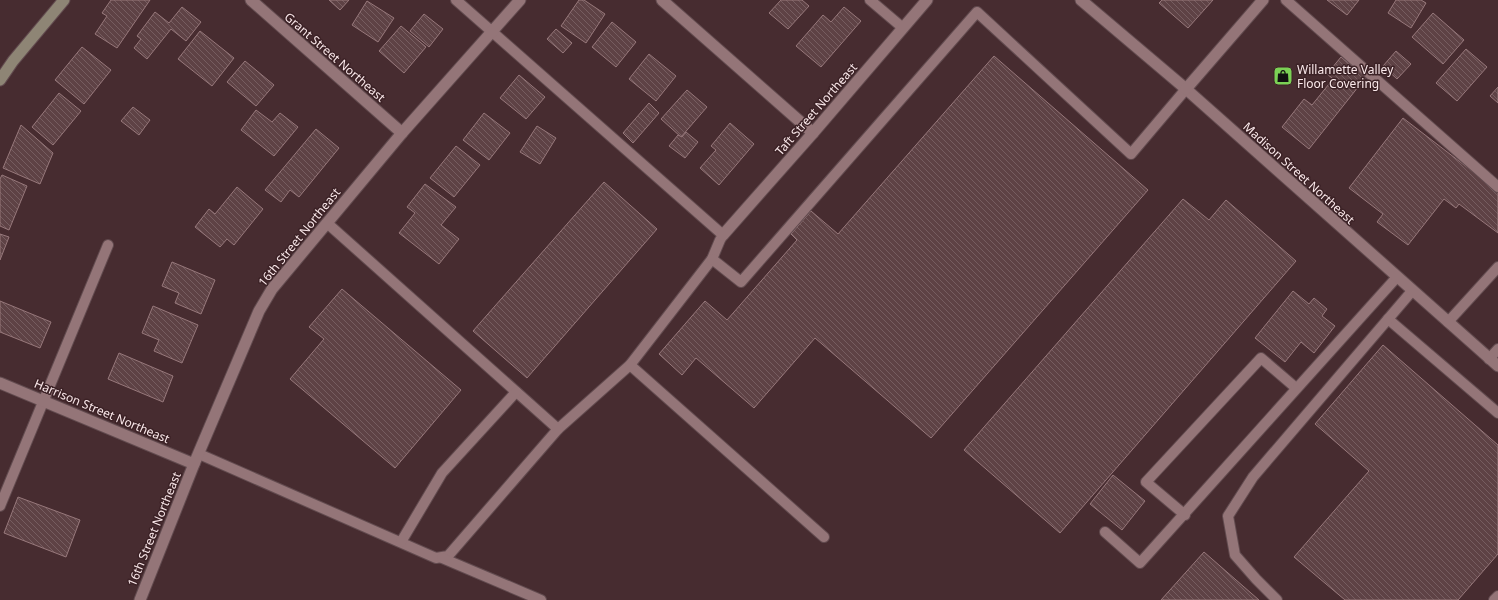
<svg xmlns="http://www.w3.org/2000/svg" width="1498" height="600" font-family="'Noto Sans',sans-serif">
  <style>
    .building { fill: url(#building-back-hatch); stroke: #97787b }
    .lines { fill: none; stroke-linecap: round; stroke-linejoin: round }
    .service-casing { stroke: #624b4f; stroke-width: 12 }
    .minor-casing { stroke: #624b4f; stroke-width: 13 }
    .secondary-casing { stroke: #624b4f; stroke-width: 13 }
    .service { stroke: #947578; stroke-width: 10 }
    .minor { stroke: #947578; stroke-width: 11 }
    .secondary { stroke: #8e8575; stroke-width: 11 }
    .labels { text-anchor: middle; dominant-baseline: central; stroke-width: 3; stroke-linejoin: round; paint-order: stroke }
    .street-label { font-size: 12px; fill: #fbe9eb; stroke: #3c2226 }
    .poi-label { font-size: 12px; fill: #fbe9eb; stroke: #3c2226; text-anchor: start }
  </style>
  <defs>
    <pattern id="building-back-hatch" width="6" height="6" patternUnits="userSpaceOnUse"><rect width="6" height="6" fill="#5e4245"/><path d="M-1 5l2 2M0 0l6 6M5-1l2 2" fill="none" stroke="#765d60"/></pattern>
  </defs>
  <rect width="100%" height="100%" fill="#472c30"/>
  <!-- building -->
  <g class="building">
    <path d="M111 0H150L117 48 95 34 107 16 102 13Z"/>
    <path d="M329 0H349L340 10Z"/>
    <path d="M579 0H584L605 14 586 43 561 26Z"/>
    <path d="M781 0H802L809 6 788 29 769 13Z"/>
    <path d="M1162 0H1213L1188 28 1159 3Z"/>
    <path d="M1327 0H1359L1347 15Z"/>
    <path d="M1396 0H1421L1426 3 1411 28 1388 13Z"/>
    <path d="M367 1 394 18 378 42 352 25Z"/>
    <path d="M182 7 201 22 186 41 171 29 147 59 134 48 141 39 137 36 155 12 169 23Z"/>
    <path d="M844 7 861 21 821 67 796 46 823 15 831 22Z"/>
    <path d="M1433 13 1464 40 1443 64 1412 37Z"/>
    <path d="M424 14 443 29 429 47 410 31Z"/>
    <path d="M612 22 636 42 616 67 592 47Z"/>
    <path d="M401 26 426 47 404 73 379 51Z"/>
    <path d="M556 29 572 43 563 53 547 39Z"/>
    <path d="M200 31 234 58 212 86 178 59Z"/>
    <path d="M82 47 111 70 84 104 55 80Z"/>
    <path d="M1466 49 1487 67 1457 101 1436 83Z"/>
    <path d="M1396 51 1411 64 1397 79 1383 66Z"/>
    <path d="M649 54 676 76 656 101 629 79Z"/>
    <path d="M994 56 1148 190 931 438 815 338 754 408 696 358 682 375 659 354 705 301 727 320 797 240 791 234 811 211 838 234Z"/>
    <path d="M1341 57 1366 77 1309 149 1282 127 1304 99 1312 105 1333 79 1327 74Z"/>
    <path d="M245 61 274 85 256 106 227 82Z"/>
    <path d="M519 75 545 97 526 119 500 98Z"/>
    <path d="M1498 87V103L1490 96Z"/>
    <path d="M687 90 707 107 681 137 661 119Z"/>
    <path d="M59 93 81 111 53 145 32 127Z"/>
    <path d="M649 103 659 113 633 143 623 133Z"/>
    <path d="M133 107 150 120 139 135 121 121Z"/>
    <path d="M256 110 272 122 280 113 298 127 274 156 241 130Z"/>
    <path d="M484 113 510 133 489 160 463 140Z"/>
    <path d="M1403 118 1498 191V233L1459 204 1456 208 1444 199 1408 245 1377 222 1383 214 1349 188Z"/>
    <path d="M730 123 754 144 719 185 700 168 716 150 711 146Z"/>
    <path d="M21 125 53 153 40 184 3 168Z"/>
    <path d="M537 126 556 138 540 164 520 152Z"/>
    <path d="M316 129 339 148 299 197 290 190 281 202 265 190Z"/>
    <path d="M686 132 698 142 685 158 669 146 678 135 682 137Z"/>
    <path d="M456 146 480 165 454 197 430 178Z"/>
    <path d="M2 175 27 186 9 230 0 226V179Z"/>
    <path d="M604 182 657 229 527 378 473 331Z"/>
    <path d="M425 184 456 207 441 225 459 239 439 264 399 233 415 213 407 207Z"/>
    <path d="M237 187 263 209 234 245 227 239 220 247 195 227 209 209 215 214Z"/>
    <path d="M1183 199 1209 220 1226 200 1296 261 1060 533 964 450Z"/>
    <path d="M0 234 9 237 0 260Z"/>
    <path d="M172 262 215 280 201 314 175 303 179 293 162 286Z"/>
    <path d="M342 289 461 390 395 468 290 379 324 339 309 327Z"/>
    <path d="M1293 291 1309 304 1314 298 1327 309 1322 316 1335 326 1314 353 1301 342 1285 362 1255 338Z"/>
    <path d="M0 301 51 322 40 348 0 332Z"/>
    <path d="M153 306 198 325 182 363 154 351 159 340 142 333Z"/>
    <path d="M1383 345 1498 445V554L1458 600H1345L1294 557 1369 471 1315 424Z"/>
    <path d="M119 353 173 376 163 402 108 379Z"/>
    <path d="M1113 475 1145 501 1122 530 1090 504Z"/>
    <path d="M18 497 80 520 66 557 4 533Z"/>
    <path d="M1204 552 1259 600H1161Z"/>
  </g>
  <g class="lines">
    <!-- service casing -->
    <g class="service-casing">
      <g id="service">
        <path d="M456 0 723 235 720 240 712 259 630 365 558 429"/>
        <path d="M870 0 903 28"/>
        <path d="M1286 0 1498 187"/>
        <path d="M712 259 741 282 977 12 1131 154 1186 89"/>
        <path d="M1388 319 1498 413"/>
        <path d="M1448 322 1498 267"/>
        <path d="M1489 359 1498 349"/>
        <path d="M630 365 824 537"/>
        <path d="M199 454 436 558 448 556 558 429 327 223"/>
        <path d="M0 506 108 245"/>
        <path d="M1185 515 1146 482 1261 358 1296 388"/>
        <path d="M1105 532 1140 563 1397 277"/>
        <path d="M401 542 442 473 516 392"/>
        <path d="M442 558 541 600"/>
        <path d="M1277 600 1256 579 1235 555 1228 516 1253 477 1412 291"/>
        <path d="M1494 600 1498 596"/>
      </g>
    </g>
    <!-- minor casing -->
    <g class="minor-casing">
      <g id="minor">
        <path d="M251 0 402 133"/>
        <path d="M662 0 813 133"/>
        <path d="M1081 0 1186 89 1498 366"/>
        <path d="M1186 89 1263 0"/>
        <path d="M723 235 813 133 927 0"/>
        <path d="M0 383 194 464"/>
        <path d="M140 600 194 464 259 311 272 289 402 133 520 0"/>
      </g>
    </g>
    <!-- secondary casing -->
    <g class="secondary-casing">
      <path id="secondary" d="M0 80 13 61 64 0"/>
    </g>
    <!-- service -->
    <use href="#service" class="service"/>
    <!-- minor -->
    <use href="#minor" class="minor"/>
    <!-- secondary -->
    <use href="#secondary" class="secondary"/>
  </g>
  <!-- icons -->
  <defs>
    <g id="shop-square" transform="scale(1)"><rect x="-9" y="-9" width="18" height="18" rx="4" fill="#7bd155" stroke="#3c2226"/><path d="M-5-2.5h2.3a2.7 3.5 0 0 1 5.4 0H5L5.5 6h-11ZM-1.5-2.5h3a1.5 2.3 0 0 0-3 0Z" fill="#111"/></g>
  </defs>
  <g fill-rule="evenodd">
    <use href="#shop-square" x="1283" y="76"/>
  </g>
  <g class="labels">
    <!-- street labels -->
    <g class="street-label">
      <text transform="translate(335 57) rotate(41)">Grant Street Northeast</text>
      <text transform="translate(816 109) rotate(-49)">Taft Street Northeast</text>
      <text transform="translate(1299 173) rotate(42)">Madison Street Northeast</text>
      <text transform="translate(299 237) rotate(-51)">16th Street Northeast</text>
      <text transform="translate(102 411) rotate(23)">Harrison Street Northeast</text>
      <text transform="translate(154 529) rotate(-68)">16th Street Northeast</text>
    </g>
    <!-- poi labels -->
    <g class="poi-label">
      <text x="1297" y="69">Willamette Valley<tspan x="1297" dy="14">Floor Covering</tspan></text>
    </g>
  </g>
</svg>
